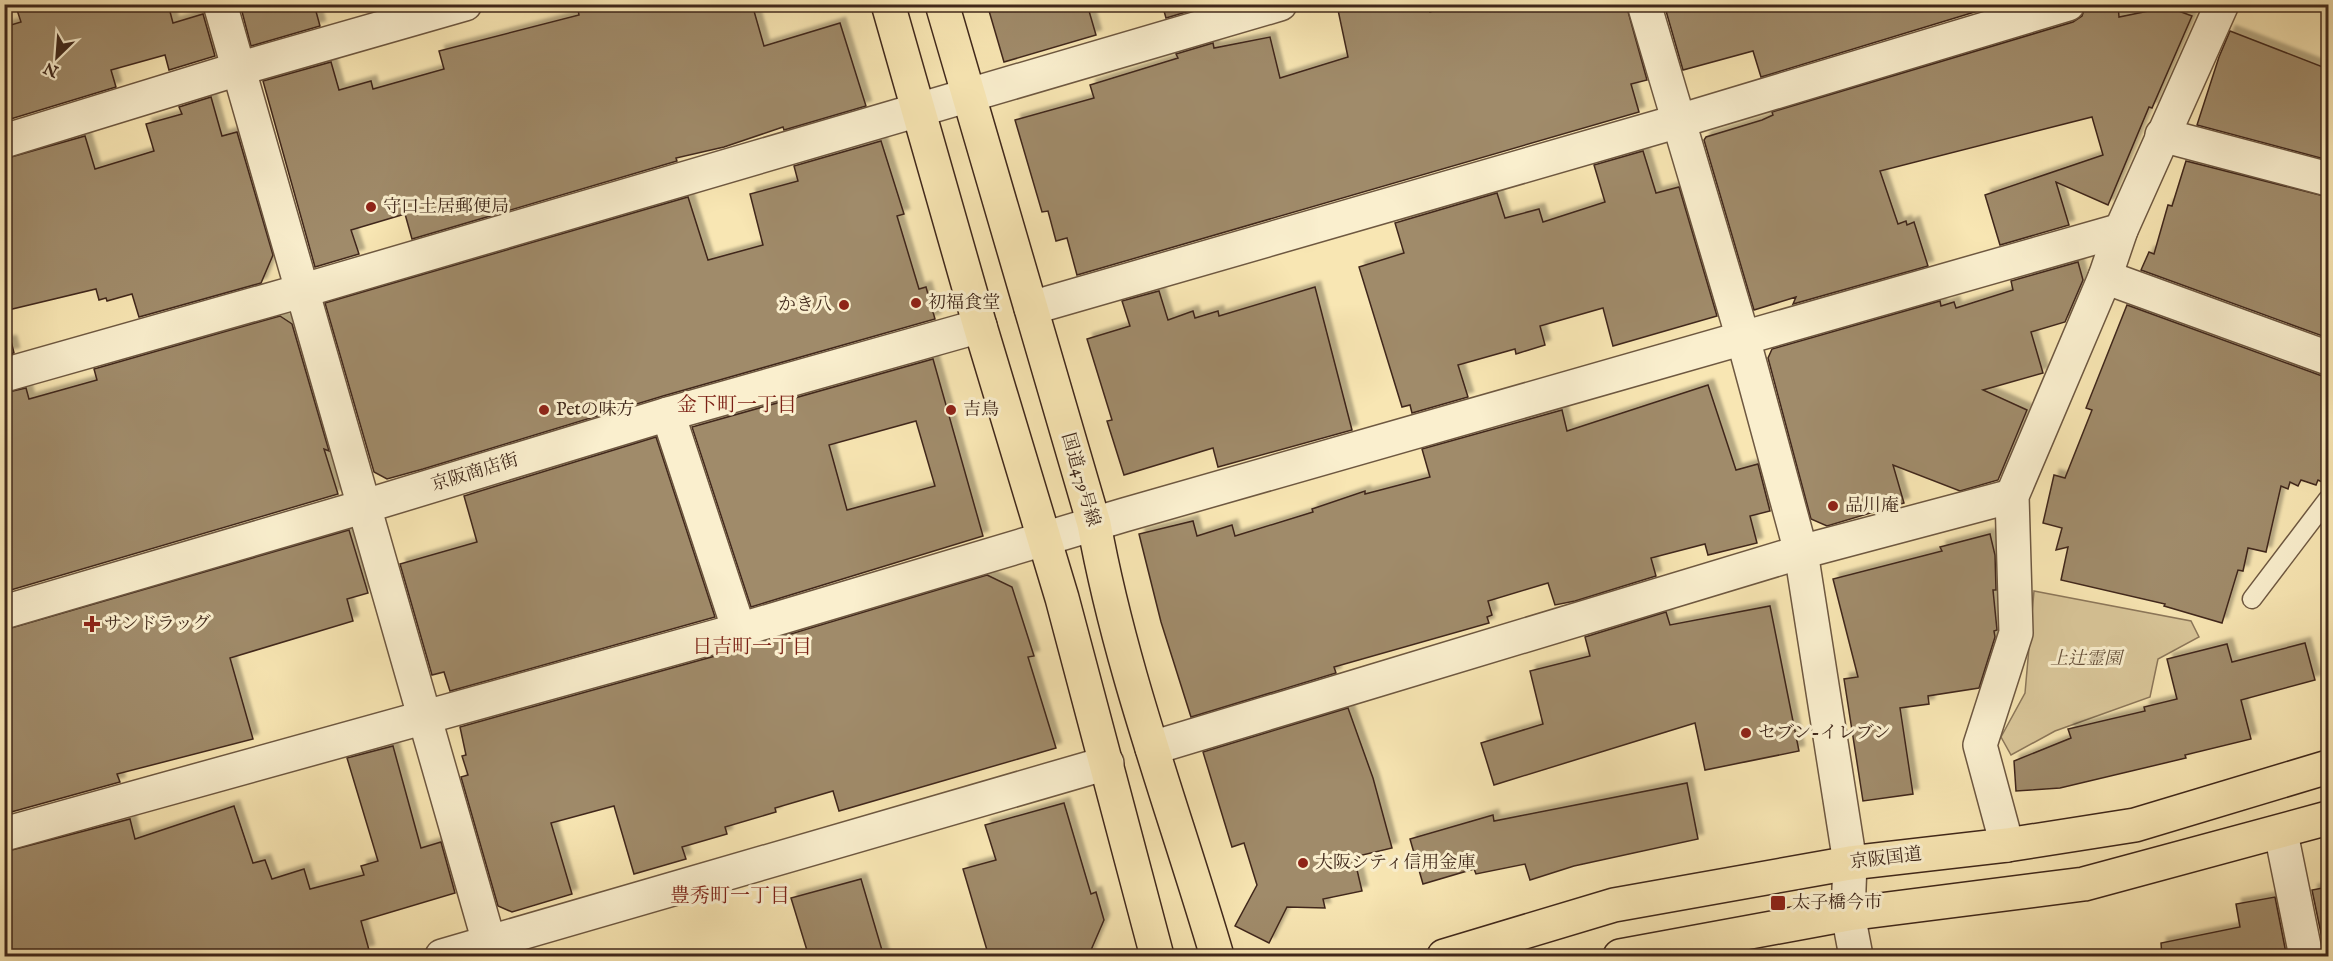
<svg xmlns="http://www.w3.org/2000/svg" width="2333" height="961" font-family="'IM FELL English','Noto Serif JP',serif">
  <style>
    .green { fill: #d9c699; stroke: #8c775a; stroke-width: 1.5 }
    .building { fill: #a08b6a; stroke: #40281b; stroke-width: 1.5; fill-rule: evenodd; filter: url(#shadow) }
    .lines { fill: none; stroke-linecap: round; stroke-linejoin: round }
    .lane-casing { stroke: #6e5841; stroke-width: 21 }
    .street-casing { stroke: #6e5841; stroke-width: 36 }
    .highway-casing { stroke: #40281b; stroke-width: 36 }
    .lane { stroke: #faefce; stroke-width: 18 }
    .street { stroke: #faefce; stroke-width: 33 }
    .highway { stroke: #f8e6b3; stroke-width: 33 }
    .poi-dot { fill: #8f2418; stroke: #faefce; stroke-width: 2 }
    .labels { text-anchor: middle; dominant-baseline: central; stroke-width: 6; stroke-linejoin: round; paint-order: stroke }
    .poi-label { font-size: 18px; fill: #40281b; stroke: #faefce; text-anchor: start }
    .street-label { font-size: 18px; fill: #40281b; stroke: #faefce }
    .park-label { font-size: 18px; font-style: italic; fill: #66503a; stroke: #faefce }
    .neighbourhood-label { font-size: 20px; fill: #7a1f14; stroke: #faefce }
  </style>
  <defs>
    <filter id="shadow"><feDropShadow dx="5.5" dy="-5.5" stdDeviation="1.5" flood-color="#0004"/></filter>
  </defs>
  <rect width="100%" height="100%" fill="#f8e6b3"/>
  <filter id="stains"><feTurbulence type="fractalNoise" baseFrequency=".00333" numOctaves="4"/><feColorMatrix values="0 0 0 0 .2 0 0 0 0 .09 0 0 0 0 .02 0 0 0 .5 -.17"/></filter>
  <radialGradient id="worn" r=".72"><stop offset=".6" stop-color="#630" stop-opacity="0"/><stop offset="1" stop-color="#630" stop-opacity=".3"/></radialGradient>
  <!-- green -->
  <path class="green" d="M2034 591 2191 621 2199 637 2158 659 2150 697 2055 731 2011 755 2001 737 2025 693Z"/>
  <!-- building -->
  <g class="building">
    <path d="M15 4H168L173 23 203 14 215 56 169 70 165 55 111 70 116 87 4 121V27L21 22Z"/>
    <path d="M240 4H314L320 26 251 46Z"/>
    <path d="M603 4H752L764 46 840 23 866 106 784 130 783 127 724 147 676 158 677 161 412 239 405 214 351 230 359 254 315 267 263 81 331 62 339 90 371 81 373 89 444 69 439 51 579 15 578 10Z"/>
    <path d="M987 4H1087L1096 35 1004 62Z"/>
    <path d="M1162 4H1202L1203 7 1166 18Z"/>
    <path d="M1360 4H1428L1430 12 1454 4H1626L1647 80 1631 84 1639 112 1077 275 1067 238 1056 241 1048 211 1042 212 1015 120 1094 98 1090 85 1178 58 1176 54 1213 43 1214 48 1270 37 1280 78 1348 57 1338 10Z"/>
    <path d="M1664 4H2001L1761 77 1753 51 1683 70Z"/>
    <path d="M2086 4H2118L2119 17 2168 7 2192 16 2152 108 2149 107 2108 205 2056 182 2069 225 2000 245 1985 195 2103 155 2092 117 1880 171 1898 224 1906 221 1907 225 1914 222 1928 266 1793 304 1796 297 1754 310 1704 140 1706 137 1762 120 1773 115 1772 112 2073 22 2082 16Z"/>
    <path d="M2230 31 2328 69V160L2197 125 2219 57Z"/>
    <path d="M211 97 222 136 237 132 273 255 261 283 139 317 132 294 107 301 106 298 99 300 96 289 4 311V159L85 136 95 169 154 151 146 124 182 114 179 107Z"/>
    <path d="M881 141 904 214 897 216 919 289 926 287 935 319 663 396 423 469 387 479 374 472 325 303 688 197 708 260 763 245 750 194 798 181 794 166Z"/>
    <path d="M1643 151 1656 193 1679 187 1717 316 1613 346 1603 308 1540 326 1545 345 1516 354 1515 349 1458 365 1468 397 1412 413 1410 405 1402 407 1359 267 1404 253 1395 223 1497 193 1505 218 1539 209 1543 222 1605 202 1594 165Z"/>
    <path d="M2186 161 2328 197V338L2141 270 2149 252 2154 254 2168 205 2172 206Z"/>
    <path d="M2078 262 2083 280 2065 322 2031 332 2043 373 1983 390 2027 410 1998 480 1960 491 1893 465 1904 503 1827 526 1811 519 1768 358 1772 349 1940 301 1941 306 1954 302 1956 308 2013 290 2011 281Z"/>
    <path d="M1315 287 1352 430 1218 467 1213 448 1124 475 1107 421 1112 420 1087 339 1130 326 1122 301 1159 291 1168 320 1193 311 1195 318 1218 311 1219 316Z"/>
    <path d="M2127 305 2322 376H2328V465L2322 482 2318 480 2316 485 2301 480 2298 486 2290 482 2288 489 2281 486 2266 552 2248 548 2243 571 2238 570 2222 623 2164 606 2165 604 2061 580 2068 547 2056 550 2062 528 2043 523 2054 475 2065 478 2092 410 2086 408Z"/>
    <path d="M280 316 292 324 329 451 324 449 338 494 4 592V393L26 388 29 399 97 380 94 369Z"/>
    <path d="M11 341 14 353 4 355V342Z"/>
    <path d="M933 359 983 536 751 607 692 427ZM916 421 935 486 847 510 829 445Z"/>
    <path d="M1708 385 1736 470 1758 464 1770 511 1750 516 1757 543 1708 555 1705 544 1651 558 1656 576 1575 601 1555 605 1548 583 1488 601 1492 615 1487 617 1489 623 1334 667 1336 673 1191 717 1161 622 1139 534 1193 521 1197 536 1232 525 1235 536 1313 512 1312 509 1365 491V494L1430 477 1422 449 1562 410 1567 431Z"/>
    <path d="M656 437 715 617 450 691 444 672 432 675 400 564 477 542 464 496Z"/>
    <path d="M349 530 368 593 347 599 353 621 230 658 253 739 117 774 120 782 4 814V630Z"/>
    <path d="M1990 534 1995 555 1996 590H1993L1997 630 1994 631 1995 637 1979 688 1928 696 1929 704 1900 708 1913 794 1863 801 1844 679 1858 677 1833 579 1942 551 1940 547Z"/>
    <path d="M987 575 1012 587 1034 656 1028 657 1056 748 839 811 833 791 775 808 776 812 725 827 727 834 682 847 686 859 634 874 614 806 551 823 572 894 512 912 498 906 461 777 468 775 462 756 466 755 460 727 744 648Z"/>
    <path d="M1770 606 1799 751 1705 770 1695 723 1494 785 1481 743 1543 724 1530 671 1590 656 1585 637 1666 612 1670 625Z"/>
    <path d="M2305 643 2315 680 2241 700 2251 739 2185 755 2186 758 2060 788 2016 791 2014 761 2071 738 2068 729 2145 711 2144 707 2177 699 2167 659 2227 644 2232 662Z"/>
    <path d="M1348 708 1373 778 1392 848 1354 857 1362 891 1323 899 1325 908 1287 907 1269 943 1235 926 1257 885 1244 843 1232 847 1203 752Z"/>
    <path d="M393 746 421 848 441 842 455 893 361 921 369 950 345 957H4V852L130 819 135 839 234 806 253 863 265 860 272 879 304 869 310 889 364 875 361 866 378 861 347 758Z"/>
    <path d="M1687 783 1698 839 1574 866 1530 880 1525 864 1476 874 1474 869 1423 884 1410 839 1493 815 1494 821Z"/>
    <path d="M1064 803 1091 894 1096 892 1104 920 1088 957H989L963 869 996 860 985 825Z"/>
    <path d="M861 879 884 957H809L791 898Z"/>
    <path d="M2328 887V942L2323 943 2312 890Z"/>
    <path d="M2275 897 2286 953 2271 957H2162L2161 943 2240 927 2236 904Z"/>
  </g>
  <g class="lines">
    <!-- lane casing -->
    <g class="lane-casing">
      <path id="lane" d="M2252 599 2328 499"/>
    </g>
    <!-- street casing -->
    <g class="street-casing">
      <g id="street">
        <path d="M220 4 493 956"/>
        <path d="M1644 4 1743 338 1801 552 1850 863 1848 914 1856 956"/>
        <path d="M2162 135 2328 179"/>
        <path d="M4 141 238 69 465 4"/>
        <path d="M2105 277 2328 358"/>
        <path d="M1031 308 1679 121 2068 4"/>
        <path d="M4 375 301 291 1280 4"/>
        <path d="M668 414 739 630"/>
        <path d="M4 612 362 507 668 414 980 326"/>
        <path d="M1152 748 1801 552 2012 496"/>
        <path d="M2281 833 2306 956"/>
        <path d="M4 834 739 630 1124 515 2121 230"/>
        <path d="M2007 845 1980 745 2016 633 2012 496 2105 277 2121 230 2222 4"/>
        <path d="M442 956 1107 763"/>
      </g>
    </g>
    <!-- highway casing -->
    <g class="highway-casing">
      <g id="highway">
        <path d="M888 4 980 326 1062 598 1157 956"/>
        <path d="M942 4 1094 524C1121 672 1175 813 1217 956"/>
        <path d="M1444 956 1614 905 1850 863 2007 845 2135 825 2328 767"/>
        <path d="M1620 956 1848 914 2084 884 2328 818"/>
      </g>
    </g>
    <!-- lane -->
    <use href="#lane" class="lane"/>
    <!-- street -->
    <use href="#street" class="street"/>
    <!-- highway -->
    <use href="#highway" class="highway"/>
  </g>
  <!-- markers -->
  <g class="poi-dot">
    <circle cx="371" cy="207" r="6"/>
    <circle cx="916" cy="303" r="6"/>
    <circle cx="844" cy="305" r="6"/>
    <circle cx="544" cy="410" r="6"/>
    <circle cx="951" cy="410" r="6"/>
    <circle cx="1833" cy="506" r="6"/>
    <path d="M89 615h6v6h6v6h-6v6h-6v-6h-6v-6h6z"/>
    <circle cx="1746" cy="733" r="6"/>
    <circle cx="1303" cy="863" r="6"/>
    <rect x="1770" y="895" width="16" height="16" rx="3"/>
  </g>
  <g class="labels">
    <!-- poi labels -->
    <g class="poi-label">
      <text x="383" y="207">守口土居郵便局</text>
      <text x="928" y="303">初福食堂</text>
      <text x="832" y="305" text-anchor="end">かき八</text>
      <text x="556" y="410">Petの味方</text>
      <text x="963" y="410">吉鳥</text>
      <text x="1845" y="506">品川庵</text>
      <text x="104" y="624">サンドラッグ</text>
      <text x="1758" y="733">セブン-イレブン</text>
      <text x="1315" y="863">大阪シティ信用金庫</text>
      <text x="1792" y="903">太子橋今市</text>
    </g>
    <!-- street labels -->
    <g class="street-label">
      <text transform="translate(475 473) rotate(-17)">京阪商店街</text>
      <text transform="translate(1080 480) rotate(74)">国道479号線</text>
      <text transform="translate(1886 859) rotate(-7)">京阪国道</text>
    </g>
    <!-- park labels -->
    <g class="park-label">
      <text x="2086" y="659">上辻霊園</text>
    </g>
    <!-- neighbourhood labels -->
    <g class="neighbourhood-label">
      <text x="737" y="405">金下町一丁目</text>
      <text x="752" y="647">日吉町一丁目</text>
      <text x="730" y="896">豊秀町一丁目</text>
    </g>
  </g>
  <!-- margin -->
  <rect width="2333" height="961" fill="none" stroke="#f8e6b3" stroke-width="24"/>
  <rect x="6" y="6" width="2321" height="949" fill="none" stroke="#40281b" stroke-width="3"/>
  <rect x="12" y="12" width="2309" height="937" fill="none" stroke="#40281b" stroke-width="1.5"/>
  <!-- north arrow -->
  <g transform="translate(57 57) rotate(205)" stroke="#faefce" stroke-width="4.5" paint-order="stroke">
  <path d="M0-4.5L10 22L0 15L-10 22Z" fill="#40281b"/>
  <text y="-9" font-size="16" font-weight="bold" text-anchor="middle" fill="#40281b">N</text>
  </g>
  <rect width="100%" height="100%" filter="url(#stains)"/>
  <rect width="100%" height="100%" fill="url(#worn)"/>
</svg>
